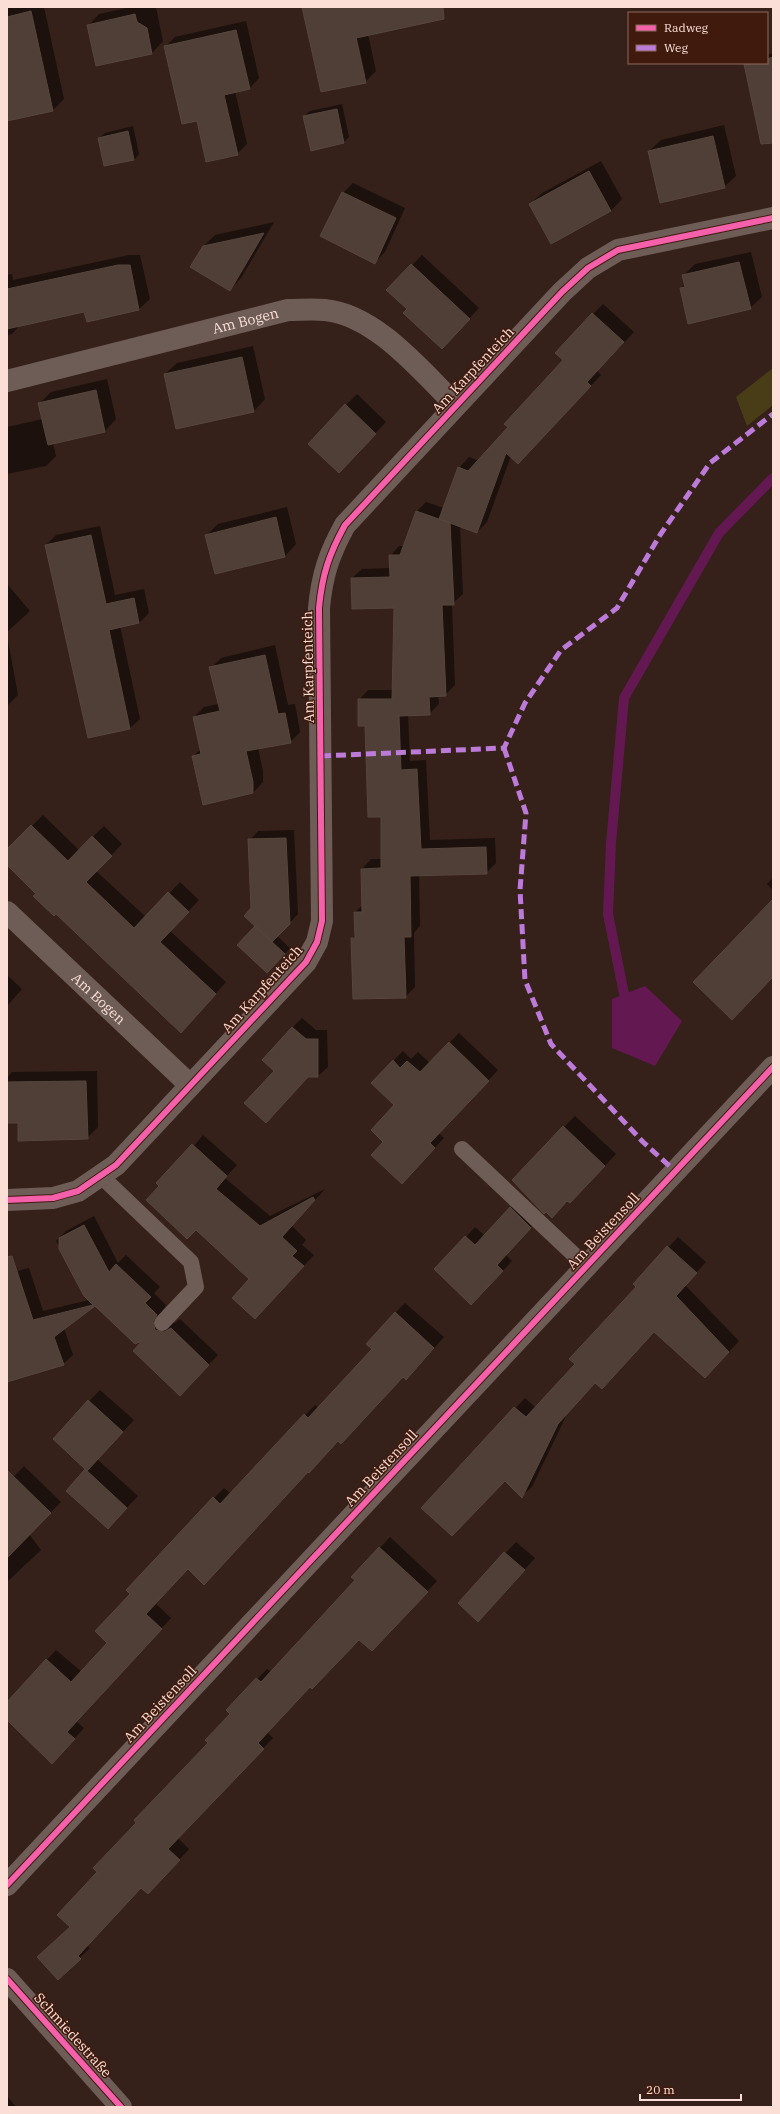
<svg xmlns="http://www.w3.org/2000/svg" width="780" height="2114" font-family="'IBM Plex Serif',serif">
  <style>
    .green { fill: #483d17 }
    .water { fill: #631852 }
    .shadow { fill: #0007; fill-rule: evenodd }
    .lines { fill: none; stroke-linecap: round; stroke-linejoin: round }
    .stream { stroke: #631852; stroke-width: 10 }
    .building { fill: #503f36; stroke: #57463d }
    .lane { stroke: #6e5c57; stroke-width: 16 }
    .street { stroke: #6e5c57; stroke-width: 22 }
    .quiet { stroke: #bd7bd9; stroke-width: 5; stroke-dasharray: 10 5; stroke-linecap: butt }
    .cycleway-casing { stroke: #411a0e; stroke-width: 8 }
    .cycleway { stroke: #f560ab; stroke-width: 6 }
    .labels { text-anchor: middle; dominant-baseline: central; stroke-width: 3; stroke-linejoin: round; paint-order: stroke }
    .street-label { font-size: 14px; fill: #fbdfd7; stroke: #411a0e }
  </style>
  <rect width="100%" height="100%" fill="#35201a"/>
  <!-- green -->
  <path class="green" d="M773 368V405L747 426 736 397Z"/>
  <!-- water -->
  <path class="water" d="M645 986 682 1021 655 1066 612 1048V999Z"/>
  <!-- shadow -->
  <g class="shadow">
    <path d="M12 7H44L64 99 53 110 7 120V8Z"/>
    <path d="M131 7H156L163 41 152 53 88 26 99 14Z"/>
    <path d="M303 7H420L368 34 376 71 365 82ZM354 33H356L365 75H363Z"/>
    <path d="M246 21 259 78 250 88 235 91 247 144 237 154 197 120 165 47 175 37Z"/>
    <path d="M773 53V97L753 101 745 64 767 63V55Z"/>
    <path d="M342 104 349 137 344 142 304 116 310 111Z"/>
    <path d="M724 125 736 176 724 187 649 151 661 140Z"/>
    <path d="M133 126 139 154 134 160 99 138 105 133Z"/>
    <path d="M601 161 622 199 611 211 530 204 542 193Z"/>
    <path d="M353 183 405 208 385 252 375 262 343 193Z"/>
    <path d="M274 222 241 278 230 290 203 247 215 235Z"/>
    <path d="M751 252 762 297 750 308 681 288 685 284 683 276 695 264Z"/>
    <path d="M129 255H140L150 299 139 309 87 321 85 310 20 325 12 334 7 335V275L12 274 13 280Z"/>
    <path d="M422 255 479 308 451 338 409 309 388 290Z"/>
    <path d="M603 304 634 332 597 371 601 375 528 453 511 456 487 522 477 532 460 525 463 594 452 604 455 685 445 695H438L439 704 429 714 408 715 410 761 426 760 430 840 495 838 496 863 486 873 419 875 420 926 414 933 415 987 405 997 352 938 356 935 355 912 363 905 362 869 371 859H382V816L366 725 359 700 368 690H393L395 607 352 578 362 569 390 568V556L399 546H404L417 511 426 502 444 508 459 468 469 457 479 461 510 427 564 360 593 314Z"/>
    <path d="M253 346 265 399 254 411 165 374 177 363Z"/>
    <path d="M107 379 116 419 105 431 53 443 56 456 46 466 7 474V427L43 419 40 403 51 392Z"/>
    <path d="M357 394 386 422 350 460 346 405Z"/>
    <path d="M287 507 296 544 285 556 216 573 206 536 218 524Z"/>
    <path d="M100 526 115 595 144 589 149 613 139 623 120 626 140 719 130 728 88 737 46 545 56 535Z"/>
    <path d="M7 584 30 611 7 632Z"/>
    <path d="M7 635 18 695 7 706Z"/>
    <path d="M275 645 288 705 295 704 300 732 290 742 258 748 263 771V782L253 793 193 756 201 749 194 717 204 707 219 704 211 668 221 658Z"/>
    <path d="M43 815 79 850 104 826 122 844 96 871 146 917 180 882 199 900 170 931 226 982 192 1020 37 894 7 864V851Z"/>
    <path d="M294 830 298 914 277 936 290 948 273 966 252 908 250 840 258 831Z"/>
    <path d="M773 878V890L767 884Z"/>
    <path d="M7 975 22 989 7 1006Z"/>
    <path d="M302 1018 316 1030H327L328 1067 318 1076H309L275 1112V1071L292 1028Z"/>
    <path d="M459 1033 498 1070 439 1133 444 1138 402 1183 384 1142 396 1105 393 1061 403 1051 411 1059 418 1052 430 1063Z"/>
    <path d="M97 1071 98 1127 87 1138 19 1122H7V1078L12 1072Z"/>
    <path d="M575 1116 616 1154 581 1191 564 1127Z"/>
    <path d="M203 1135 237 1165 225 1178 270 1216 325 1189 292 1226 306 1240 302 1245 314 1255 265 1307 250 1279 160 1186Z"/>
    <path d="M520 1198 540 1217 506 1255 512 1261 481 1294 466 1237 475 1227 485 1236Z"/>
    <path d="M94 1216 118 1263 126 1255 160 1287 154 1293 166 1305 162 1311 164 1320 175 1323 180 1319 218 1355 189 1385 145 1339 95 1305 64 1328 73 1355 63 1364 7 1374V1274L29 1268 43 1311 89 1300 85 1295 56 1241 66 1231Z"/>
    <path d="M678 1237 706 1262 685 1285 739 1341 715 1367 655 1331 611 1377 596 1382 568 1412 532 1487 522 1496 505 1480 422 1508 525 1398 536 1408 576 1364 638 1287 634 1284Z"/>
    <path d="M405 1303 444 1337 416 1369 403 1376 308 1471 188 1568 156 1604 171 1618 77 1722 84 1728 62 1752 7 1719V1703L56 1650 82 1672 109 1643 131 1594 214 1498 224 1488 231 1494 315 1405 319 1408 373 1349 395 1313Z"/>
    <path d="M100 1390 134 1420 97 1459 138 1496 119 1516 67 1491 87 1469 89 1401Z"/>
    <path d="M24 1466 61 1502 29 1534 41 1550 7 1582V1484Z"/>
    <path d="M390 1537 437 1581 382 1640 359 1639 310 1686 268 1733 273 1738 178 1838 189 1849 158 1883 141 1887 87 1945 90 1948 58 1979 71 1927 98 1872 138 1823 209 1743 257 1679 267 1669 271 1672 356 1580 380 1548Z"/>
    <path d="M516 1542 535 1558 489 1609 459 1603Z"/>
    <path d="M7 2096 16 2107H7Z"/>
  </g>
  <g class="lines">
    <!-- stream -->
    <path class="stream" d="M624 994 608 914 611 843 624 698 719 533 773 478"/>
  </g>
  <!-- building -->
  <g class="building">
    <path d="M302 7H443L444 19 356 38 366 83 321 92Z"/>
    <path d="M31 11 53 111 7 121V17Z"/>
    <path d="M135 14 137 22 147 28 152 54 96 66 87 25Z"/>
    <path d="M236 30 250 89 224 95 238 155 206 162 197 121 182 124 164 46Z"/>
    <path d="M773 57V143L761 144 744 64 767 63V59Z"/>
    <path d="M337 109 344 143 311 151 303 116Z"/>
    <path d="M128 131 134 160 104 166 98 138Z"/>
    <path d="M713 136 725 188 660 203 648 151Z"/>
    <path d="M589 171 611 211 551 244 529 204Z"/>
    <path d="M342 192 396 218 375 264 320 236Z"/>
    <path d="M264 233 230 291 190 267 203 246Z"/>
    <path d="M739 262 751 309 688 324 680 288 685 287 682 275Z"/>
    <path d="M411 264 470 319 442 349 403 313 407 309 386 290Z"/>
    <path d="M118 265H130L139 310 87 322 84 312 7 329V289Z"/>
    <path d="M592 313 624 342 587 382 591 386 518 464 506 453 477 533 439 519 458 467 468 471 508 427 504 424 563 360 555 353Z"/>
    <path d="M242 357 254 412 176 429 164 374Z"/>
    <path d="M96 390 105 432 48 445 38 403Z"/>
    <path d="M345 404 376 434 339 473 308 444Z"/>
    <path d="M416 511 450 523 454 605H442L446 696 429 697 430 715 399 716 401 770 417 769 421 849 486 847 487 874 410 876 411 937H404L406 998 353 999 351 938H355L354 912H362L361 869 381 868V817H368L365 726H358V699H392L394 608 352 609 351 578 390 577 389 555H400Z"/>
    <path d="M276 517 285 557 215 574 205 535Z"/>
    <path d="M91 535 106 604 134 598 139 623 109 630 130 729 88 738 45 545Z"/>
    <path d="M265 655 278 714 285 713 291 743 246 751 253 782V793L203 805 192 756 201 754 193 717 220 711 209 667Z"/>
    <path d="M31 825 68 861 92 836 112 856 86 882 134 928 168 892 189 912 160 942 216 994 181 1033 56 914 54 916 33 896 36 894 7 865V849Z"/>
    <path d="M286 838 290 924 272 942 244 916 251 908 248 839Z"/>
    <path d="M773 899V977L732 1020 693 982Z"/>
    <path d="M255 926 285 954 267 973 237 945Z"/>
    <path d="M292 1027 306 1039H318V1077H308L266 1123 244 1103 274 1071 262 1060Z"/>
    <path d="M449 1042 489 1081 430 1143 435 1148 402 1184 371 1155 383 1142 371 1130 394 1105 371 1083 393 1060 400 1068 407 1061 420 1072Z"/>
    <path d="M86 1081 88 1139 18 1141V1123H7V1082Z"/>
    <path d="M563 1126 605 1166 570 1203 567 1201 552 1218 546 1212 544 1214 512 1180Z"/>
    <path d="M192 1144 227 1176 216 1189 260 1226 313 1197 315 1200 282 1237 297 1251 292 1256 304 1266 255 1319 232 1298 249 1279 196 1230 187 1239 146 1200 159 1186 156 1183Z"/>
    <path d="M510 1207 531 1228 497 1265 503 1271 471 1305 434 1269 465 1236 475 1245Z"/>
    <path d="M84 1225 109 1272 116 1264 151 1297 145 1303 157 1315 153 1321 155 1330 164 1332 171 1328 209 1365 180 1396 133 1351 142 1341 135 1344 95 1306 54 1337 64 1365 7 1382V1257L12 1256 33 1320 93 1305 84 1296 59 1249V1238Z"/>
    <path d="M667 1246 697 1273 676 1296 729 1352 705 1378 654 1332 602 1389 595 1383 558 1424 522 1498 505 1481 452 1536 421 1508 514 1407 526 1417 575 1364 569 1359 636 1287 633 1284Z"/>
    <path d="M395 1312 434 1348 406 1380 403 1377 341 1444 338 1441 309 1473 308 1472 204 1585 188 1569 146 1614 162 1629 67 1732 75 1739 52 1764 7 1720V1702L46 1659 71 1682 107 1643 95 1631 130 1594 126 1590 213 1497 220 1504 304 1414 308 1418 372 1349 366 1344Z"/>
    <path d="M88 1400 123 1432 87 1471 53 1439Z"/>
    <path d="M85 1469 127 1508 108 1529 66 1491Z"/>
    <path d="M7 1470 51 1513 7 1558Z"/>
    <path d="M379 1547 428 1592 372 1651 359 1640 312 1689 310 1687 258 1743 264 1749 168 1849 180 1860 148 1894 141 1888 78 1956 81 1959 58 1980 37 1957 70 1927 57 1915 97 1872 93 1868 136 1823 134 1820 208 1743 205 1740 230 1714 226 1710 256 1678 261 1682 355 1580 351 1577Z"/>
    <path d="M504 1552 525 1570 478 1622 458 1603Z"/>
  </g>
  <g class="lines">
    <!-- lane -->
    <g class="lane">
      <path d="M462 1149 586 1266"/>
      <path d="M101 1176 191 1262 196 1287 162 1323"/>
    </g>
    <!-- street -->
    <g class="street">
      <path id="s1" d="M7 381 288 310C300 310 313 309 325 310 376 315 421 371 456 405"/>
      <path id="s2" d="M7 912 190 1085"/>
      <path d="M7 1200 53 1198 78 1191 116 1165 306 962 317 942 322 921 319 608C322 575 329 554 345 525L562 292 588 268 618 250 773 218"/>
      <path d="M7 1885 773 1067"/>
      <path d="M7 1979 121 2107"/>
    </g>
    <!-- quiet -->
    <g class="quiet">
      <path d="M504 748 526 813 520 890 525 980 551 1044 643 1142 675 1171"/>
      <path d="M321 756 504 748 525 703 561 650 617 608 660 535 710 463 773 414"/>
    </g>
    <!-- cycleway casing -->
    <g class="cycleway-casing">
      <g id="cycleway">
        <path d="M7 1200 53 1198 78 1191 116 1165 306 962 317 942 322 921 319 608C322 575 329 554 345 525L562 292 588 268 618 250 773 218"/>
        <path d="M7 1885 773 1067"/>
        <path d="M7 1979 121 2107"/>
      </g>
    </g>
    <!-- cycleway -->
    <use href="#cycleway" class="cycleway"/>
  </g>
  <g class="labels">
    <!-- street labels -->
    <g class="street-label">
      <text stroke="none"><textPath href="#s1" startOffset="246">Am Bogen</textPath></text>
      <text transform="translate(473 370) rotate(-47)">Am Karpfenteich</text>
      <text transform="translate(308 667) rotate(-91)">Am Karpfenteich</text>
      <text transform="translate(262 989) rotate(-48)">Am Karpfenteich</text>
      <text stroke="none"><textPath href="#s2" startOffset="126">Am Bogen</textPath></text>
      <text transform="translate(603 1231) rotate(-47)">Am Beistensoll</text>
      <text transform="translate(381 1468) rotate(-47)">Am Beistensoll</text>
      <text transform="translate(160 1704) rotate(-47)">Am Beistensoll</text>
      <text transform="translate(73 2035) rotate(48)">Schmiedestraße</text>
    </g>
  </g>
  <!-- border -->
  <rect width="780" height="2114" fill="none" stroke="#fbdfd7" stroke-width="16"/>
  <!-- legend -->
  <rect x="628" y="12" width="140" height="52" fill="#411a0e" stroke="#8b695e"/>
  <rect x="636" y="25" width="20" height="6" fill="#f560ab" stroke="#8b695e"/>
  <text x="664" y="32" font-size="12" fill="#fbdfd7">Radweg</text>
  <rect x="636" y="45" width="20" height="6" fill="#bd7bd9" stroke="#8b695e"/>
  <text x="664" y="52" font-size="12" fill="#fbdfd7">Weg</text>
  <!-- scale -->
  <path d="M640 2094v6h101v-6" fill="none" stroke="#fbdfd7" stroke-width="2"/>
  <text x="646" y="2094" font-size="12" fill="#fbdfd7" stroke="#411a0e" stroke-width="3" paint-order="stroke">20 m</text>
</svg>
